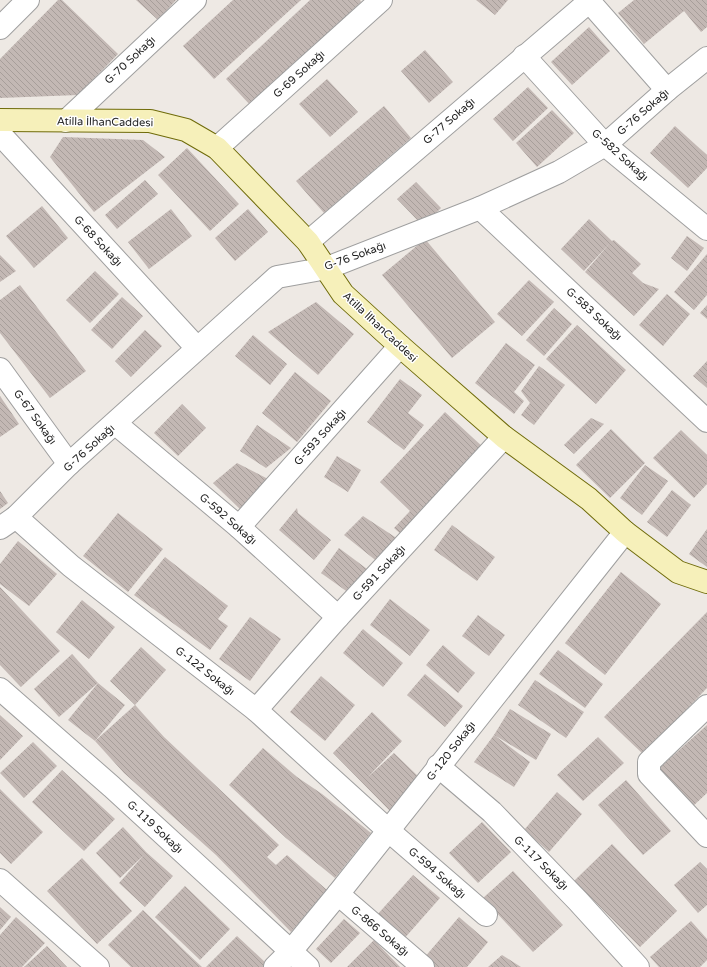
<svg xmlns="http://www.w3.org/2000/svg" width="707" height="967" font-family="'Varela Round',sans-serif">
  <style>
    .building { fill: url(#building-back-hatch) }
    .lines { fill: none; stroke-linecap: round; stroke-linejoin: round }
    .minor-casing { stroke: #9f9f9f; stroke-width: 24 }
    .tertiary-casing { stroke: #9f9f9f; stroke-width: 24 }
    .secondary-casing { stroke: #6f6b0a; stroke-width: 24 }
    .minor { stroke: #fff; stroke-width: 22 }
    .tertiary { stroke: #fff; stroke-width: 22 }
    .secondary { stroke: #f6f0ba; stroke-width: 22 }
    .labels { text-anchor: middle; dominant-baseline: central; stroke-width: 3; stroke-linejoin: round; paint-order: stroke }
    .street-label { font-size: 11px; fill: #1e1e1e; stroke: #fff }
  </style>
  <defs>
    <pattern id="building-back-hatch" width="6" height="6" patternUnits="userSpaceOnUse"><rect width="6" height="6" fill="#c3b8b4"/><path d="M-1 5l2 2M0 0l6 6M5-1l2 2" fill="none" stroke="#a79e9a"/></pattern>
  </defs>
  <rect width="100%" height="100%" fill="#eee9e4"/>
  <!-- building -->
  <g class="building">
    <path d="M58 0H62L118 54 78 95 0 98V59Z"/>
    <path d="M136 0H176L158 20Z"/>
    <path d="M233 0H301L214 79 183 46Z"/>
    <path d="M310 0H360L361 2 251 106 226 79Z"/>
    <path d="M476 0H508L495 15Z"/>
    <path d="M634 0H707V27L701 32 684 11 644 44 618 13Z"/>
    <path d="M589 27 610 51 572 85 551 62Z"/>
    <path d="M425 50 453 82 429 103 401 71Z"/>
    <path d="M327 79 358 112 330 137 299 104Z"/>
    <path d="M528 87 548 108 513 141 493 119Z"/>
    <path d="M384 106 411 138 324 213 296 181Z"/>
    <path d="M552 110 574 133 537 167 516 143Z"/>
    <path d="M675 126 707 155V168L688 188 650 153Z"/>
    <path d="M63 137 143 140 165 157 94 212 50 157Z"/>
    <path d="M187 148 239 204 210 231 158 175Z"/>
    <path d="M145 180 158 194 117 229 105 215Z"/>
    <path d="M416 182 441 208 423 226 397 199Z"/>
    <path d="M42 206 68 238 34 268 6 236Z"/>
    <path d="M171 209 192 236 149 269 128 242Z"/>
    <path d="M248 209 268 232 235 261 215 238Z"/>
    <path d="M589 219 612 241 614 240 641 264 632 273 643 283 659 289 634 316 585 272 610 243 584 271 561 249Z"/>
    <path d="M687 236 704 248 687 271 671 258Z"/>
    <path d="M425 239 495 322 452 358 382 275Z"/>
    <path d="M707 254V295L694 310 674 292Z"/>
    <path d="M0 255 16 271 0 282Z"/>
    <path d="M95 271 119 294 90 323 66 300Z"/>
    <path d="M529 280 554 302 522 336 497 314Z"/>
    <path d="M20 285 86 371 50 398 0 333V300Z"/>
    <path d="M667 294 690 314 663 346 639 325Z"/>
    <path d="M122 297 143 316 112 349 91 330Z"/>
    <path d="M316 302 354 334 318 375 268 332Z"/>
    <path d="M707 305V319L700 313Z"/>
    <path d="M554 308 572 324 544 356 526 340Z"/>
    <path d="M577 325 626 370 596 404 546 359Z"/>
    <path d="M145 330 162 346 131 377 115 361Z"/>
    <path d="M253 335 287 364 270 385 235 356Z"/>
    <path d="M506 343 535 365 514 392 524 401 514 414 475 383Z"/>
    <path d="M707 361V388L693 376Z"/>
    <path d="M539 366 565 385 534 425 521 415 530 403 521 391Z"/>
    <path d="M295 372 331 401 297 442 262 413Z"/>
    <path d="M400 379 422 395 408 413 424 425 404 450 367 422Z"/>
    <path d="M0 396 19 424 0 437Z"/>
    <path d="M182 404 206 428 178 456 154 433Z"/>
    <path d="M445 412 485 449 403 536 394 528 410 511 380 482Z"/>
    <path d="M591 418 604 424 574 454 564 445Z"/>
    <path d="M257 425 291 448 266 468 240 451Z"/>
    <path d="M611 429 645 463 610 498 576 465Z"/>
    <path d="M681 430 707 455V484L694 498 653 458Z"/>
    <path d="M337 456 361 470 348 492 324 477Z"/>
    <path d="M237 463 268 479 241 510 213 483Z"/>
    <path d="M645 465 668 481 642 515 620 498Z"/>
    <path d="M672 490 691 505 667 537 647 522Z"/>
    <path d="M0 491 8 503 0 509Z"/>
    <path d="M297 508 298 513 331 540 314 560 279 530Z"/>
    <path d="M118 513 163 549 128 592 83 556Z"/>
    <path d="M363 516 398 539 379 563 344 535Z"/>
    <path d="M452 525 495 557 477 581 434 550Z"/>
    <path d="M707 529V567L689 554Z"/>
    <path d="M18 541 57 574 29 606 0 584V564Z"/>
    <path d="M339 548 367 569 349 593 321 573Z"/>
    <path d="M165 557 228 606 218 619 228 626 210 650 134 595Z"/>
    <path d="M621 572 661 604 605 675 565 643Z"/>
    <path d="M0 587 60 651 21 687 0 665Z"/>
    <path d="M390 599 430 630 410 656 370 625Z"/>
    <path d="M82 600 115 627 89 659 56 632Z"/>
    <path d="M707 612V688L643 754 604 717Z"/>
    <path d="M478 615 505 635 489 656 462 636Z"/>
    <path d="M250 617 281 639 250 681 219 659Z"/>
    <path d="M363 629 403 663 383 687 343 653Z"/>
    <path d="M443 645 475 673 458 693 426 665Z"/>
    <path d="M141 647 166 670 135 705 110 681Z"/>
    <path d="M558 650 603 684 585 708 539 674Z"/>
    <path d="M72 654 98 683 59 717 34 689Z"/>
    <path d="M425 674 463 706 445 727 407 695Z"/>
    <path d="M321 676 355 705 325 741 290 712Z"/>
    <path d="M535 680 584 712 566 738 518 705Z"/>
    <path d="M98 683 125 705 95 741 68 720Z"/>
    <path d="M135 705 164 737 279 845 267 857 276 865 287 855 327 890 291 932 216 855 124 773 95 741Z"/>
    <path d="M510 709 551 734 536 760 494 735Z"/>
    <path d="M372 712 402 741 368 777 394 753 421 779 390 811 333 753Z"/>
    <path d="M0 715 23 736 0 760Z"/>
    <path d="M707 725V793L691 808 657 770Z"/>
    <path d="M494 735 530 762 514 787 474 762Z"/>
    <path d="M598 737 624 763 583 801 557 775Z"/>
    <path d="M33 742 57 766 24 798 0 773Z"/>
    <path d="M263 748 297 777 322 794 371 833 335 878 286 838 229 785Z"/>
    <path d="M62 770 115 819 84 851 32 802Z"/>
    <path d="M626 780 671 831 643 855 598 805Z"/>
    <path d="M0 789 43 832 11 864 0 853Z"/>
    <path d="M557 792 582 814 549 852 524 830Z"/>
    <path d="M482 822 511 852 478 883 449 853Z"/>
    <path d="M123 827 146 852 173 876 145 907 119 883 144 855 120 878 96 853Z"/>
    <path d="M612 844 677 911 640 947 574 881Z"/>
    <path d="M82 858 132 911 97 944 47 891Z"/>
    <path d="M700 862 707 869V905L698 913 674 885Z"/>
    <path d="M513 871 563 925 533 952 483 898Z"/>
    <path d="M413 875 440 898 403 940 376 916Z"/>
    <path d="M185 886 230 929 200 960 155 917Z"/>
    <path d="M0 907 11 917 0 930Z"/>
    <path d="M143 910 187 953 202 967H131L108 945Z"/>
    <path d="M16 917 45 943 22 967H0V935Z"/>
    <path d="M459 917 488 942 467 967H435L424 958Z"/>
    <path d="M344 919 360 933 331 963 316 949Z"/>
    <path d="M691 921 707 939V960L700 967H659L650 957Z"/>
    <path d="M237 936 267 964 264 967H206Z"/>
    <path d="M374 940 400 967H347Z"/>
    <path d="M47 946 67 967H24Z"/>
    <path d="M502 955 521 967H488Z"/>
  </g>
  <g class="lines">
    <!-- minor casing -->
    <g class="minor-casing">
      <g id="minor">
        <path d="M588 0 667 90"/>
        <path d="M0 28 28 0"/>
        <path d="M524 56 605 145 707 229"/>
        <path d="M66 121 195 0"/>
        <path d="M0 134 197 348"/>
        <path d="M217 148 381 0"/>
        <path d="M480 208 707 421"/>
        <path d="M308 242 591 0"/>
        <path d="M327 268 480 208 559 172 605 145 667 90 707 58"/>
        <path d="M0 369 69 464"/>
        <path d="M116 424 239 527 338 617"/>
        <path d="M16 517 71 566 256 710 389 831 486 915"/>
        <path d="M239 527 400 346"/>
        <path d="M0 689 112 787 308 967"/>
        <path d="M707 706 649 762V774L707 836"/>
        <path d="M256 710 338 617 504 437"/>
        <path d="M438 766 492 812 578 901 638 967"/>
        <path d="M338 894 423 967"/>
        <path d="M275 967 291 951 338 894 625 532"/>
      </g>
    </g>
    <!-- tertiary casing -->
    <g class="tertiary-casing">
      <g id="tertiary">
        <path d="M0 528 16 517 69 464 277 277 327 268"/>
        <path d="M0 880 98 967"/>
      </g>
    </g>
    <!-- secondary casing -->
    <g class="secondary-casing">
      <path id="secondary" d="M0 120 150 121 186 130 217 148 308 242 343 294 400 346 504 437 589 499 625 532 678 572 707 582"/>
    </g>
    <!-- minor -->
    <use href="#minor" class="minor"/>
    <!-- tertiary -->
    <use href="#tertiary" class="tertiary"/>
    <!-- secondary -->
    <use href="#secondary" class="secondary"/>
  </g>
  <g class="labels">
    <!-- street labels -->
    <g class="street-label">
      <text transform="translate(130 60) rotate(-43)">G-70 Sokağı</text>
      <text transform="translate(299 74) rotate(-42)">G-69 Sokağı</text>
      <text transform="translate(643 112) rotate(-41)">G-76 Sokağı</text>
      <text transform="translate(449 121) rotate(-41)">G-77 Sokağı</text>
      <text transform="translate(105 122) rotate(1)">Atilla İlhanCaddesi</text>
      <text transform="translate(620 155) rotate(42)">G-582 Sokağı</text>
      <text transform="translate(98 241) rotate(47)">G-68 Sokağı</text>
      <text transform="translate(355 256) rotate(-20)">G-76 Sokağı</text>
      <text transform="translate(594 314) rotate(43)">G-583 Sokağı</text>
      <text transform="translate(380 327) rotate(43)">Atilla İlhanCaddesi</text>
      <text transform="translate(35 417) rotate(54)">G-67 Sokağı</text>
      <text transform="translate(320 437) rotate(-48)">G-593 Sokağı</text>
      <text transform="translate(89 448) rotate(-42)">G-76 Sokağı</text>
      <text transform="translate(228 519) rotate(41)">G-592 Sokağı</text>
      <text transform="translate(379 573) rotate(-47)">G-591 Sokağı</text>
      <text transform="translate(205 671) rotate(38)">G-122 Sokağı</text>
      <text transform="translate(451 751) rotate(-52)">G-120 Sokağı</text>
      <text transform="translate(155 827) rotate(43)">G-119 Sokağı</text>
      <text transform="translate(541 863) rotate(45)">G-117 Sokağı</text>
      <text transform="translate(437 873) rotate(41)">G-594 Sokağı</text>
      <text transform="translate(380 931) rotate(40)">G-866 Sokağı</text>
    </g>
  </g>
</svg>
